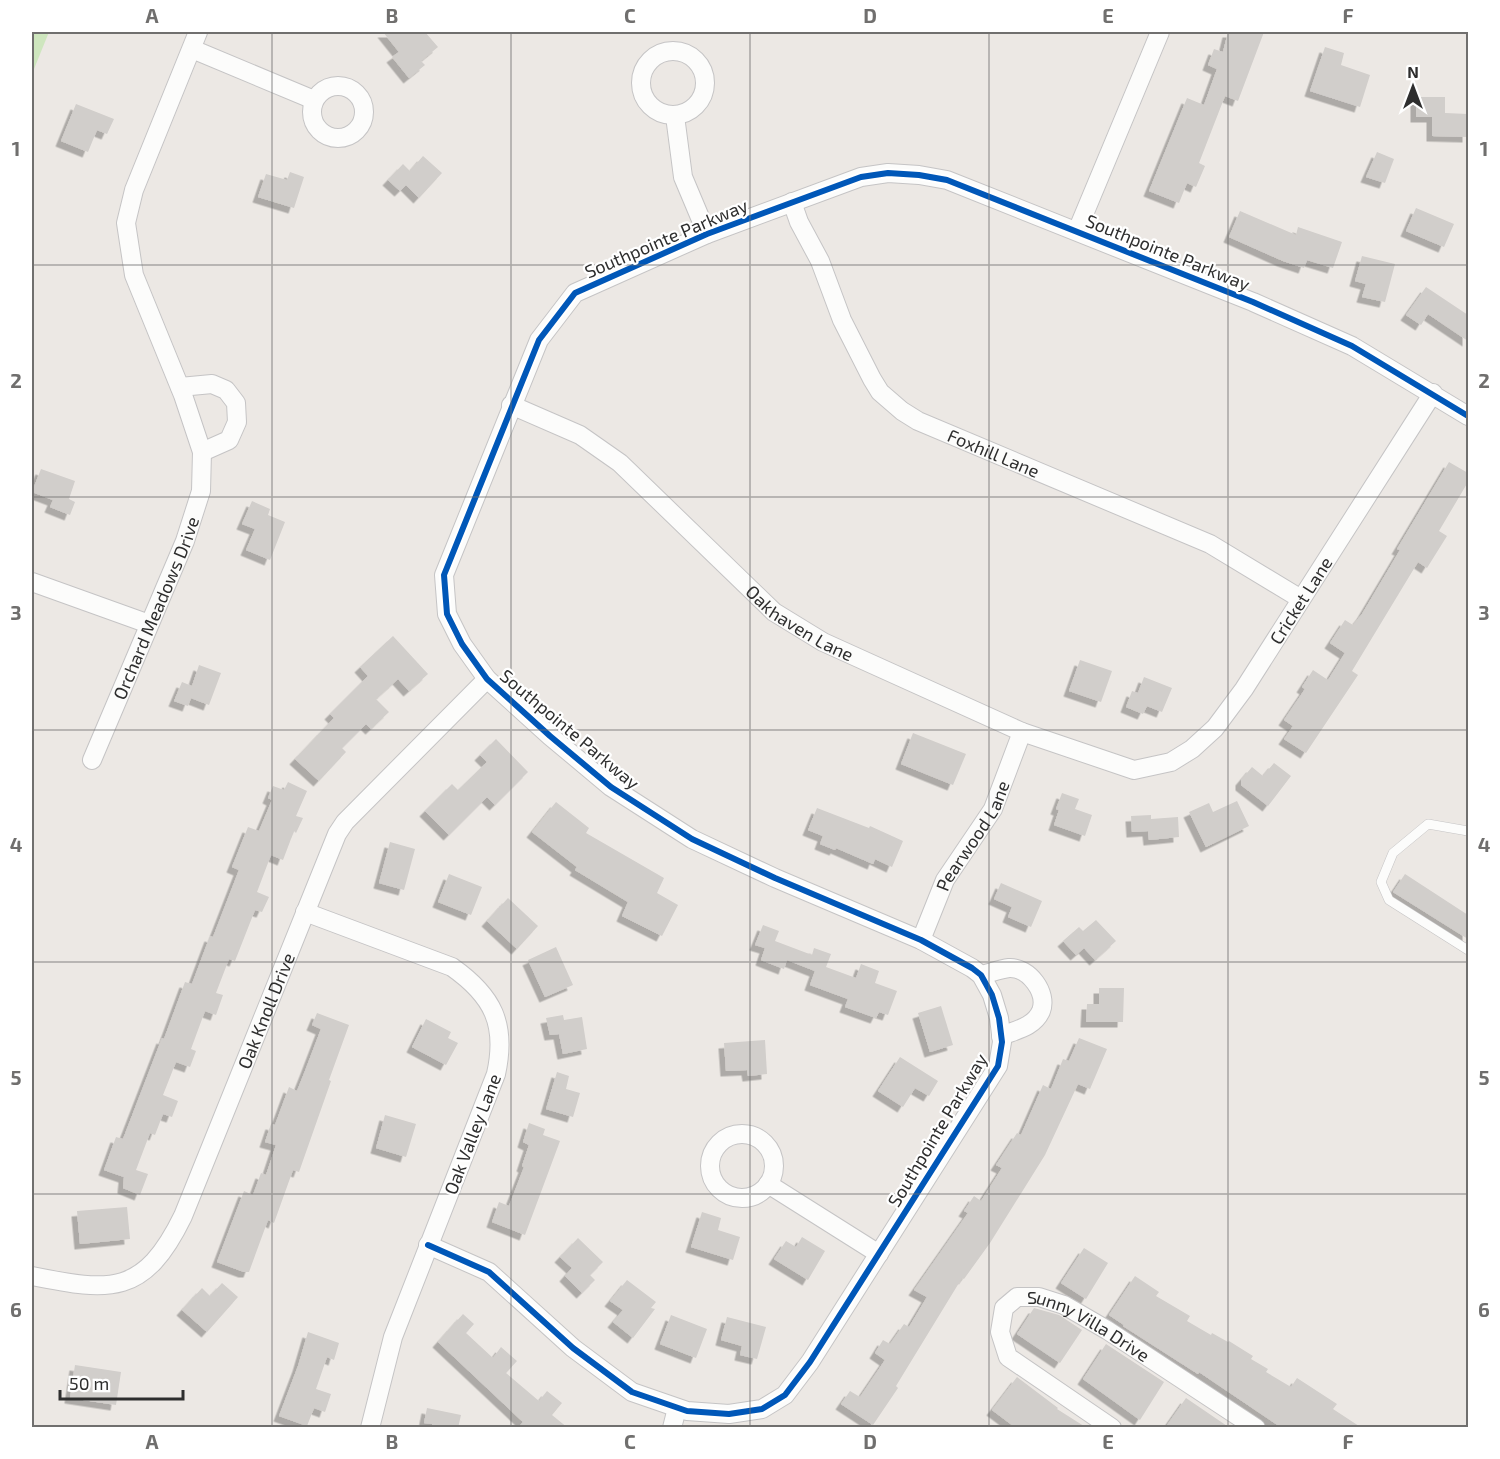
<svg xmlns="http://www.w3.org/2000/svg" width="1500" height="1459" font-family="'Exo 2',sans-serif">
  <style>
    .green { fill: #cee6be }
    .building { fill: #d1cecb; filter: url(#shadow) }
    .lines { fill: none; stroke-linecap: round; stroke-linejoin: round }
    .service-casing { stroke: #c5c4c5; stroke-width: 10 }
    .minor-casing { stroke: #c5c4c5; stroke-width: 20 }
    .service { stroke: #fcfcfb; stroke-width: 9 }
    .minor { stroke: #fcfcfb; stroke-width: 18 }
    .cycleway-casing { stroke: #fff; stroke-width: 10 }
    .cycleway { stroke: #0057b8; stroke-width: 6 }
    .grid { fill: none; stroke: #706f6e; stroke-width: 1.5; stroke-opacity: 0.55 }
    .labels { text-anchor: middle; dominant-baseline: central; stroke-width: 4.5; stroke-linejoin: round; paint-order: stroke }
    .street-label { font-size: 18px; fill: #2e2e2e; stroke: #fff }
    .neatline { fill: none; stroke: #706f6e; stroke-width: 2 }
    .grid-label { font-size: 20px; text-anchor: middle; font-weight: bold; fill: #706f6e }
  </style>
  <defs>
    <filter id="shadow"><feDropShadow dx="-5.5" dy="5.5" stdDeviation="0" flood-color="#0004"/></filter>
  </defs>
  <rect width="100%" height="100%" fill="#ece8e4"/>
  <!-- green -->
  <path class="green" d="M32 32H49L32 74Z"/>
  <!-- building -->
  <g class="building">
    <path d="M383 32H425L438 47 421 61 425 65 409 78 392 57 399 52Z"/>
    <path d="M1228 32H1264L1238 101 1225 96 1199 163 1205 166 1196 187 1187 183 1179 203 1149 191 1187 98 1204 105 1217 69 1208 65 1214 49 1223 52Z"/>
    <path d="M1325 47 1344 53 1341 65 1370 75 1360 107 1310 91Z"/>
    <path d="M1416 97H1445V113L1468 114V137L1432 136V117H1416Z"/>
    <path d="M76 104 114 119 107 134 97 130 88 152 61 141Z"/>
    <path d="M1377 152 1394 159 1385 183 1366 177Z"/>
    <path d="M423 156 442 173 419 198 406 185 400 191 388 180 403 164 410 171Z"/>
    <path d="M290 172 304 177 294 208 258 197 266 174 287 180Z"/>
    <path d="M1416 208 1454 224 1444 247 1406 231Z"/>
    <path d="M1240 211 1296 235 1298 227 1342 242 1333 268 1307 260 1304 268 1283 261 1229 237Z"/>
    <path d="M1362 256 1395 264 1385 302 1362 297 1366 284 1355 281Z"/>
    <path d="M1426 287 1468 315V341L1428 314 1421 325 1406 315Z"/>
    <path d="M1449 462 1468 473V482L1439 531 1447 536 1427 568 1418 562 1352 671 1358 675 1306 753 1284 739 1293 726 1284 720 1305 689 1302 687 1313 670 1328 680 1345 653 1330 643 1345 620 1353 625 1362 614 1400 550 1397 549Z"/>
    <path d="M41 469 75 481 69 499 75 502 70 515 50 507 53 500 32 492Z"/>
    <path d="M252 501 270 509 268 515 285 522 270 560 246 550 255 529 242 524Z"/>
    <path d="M393 636 428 674 409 691 398 679 376 699 389 712 371 729 366 724 342 748 346 752 319 781 295 759 334 718 330 714 368 676 360 667Z"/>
    <path d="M1080 660 1112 671 1101 702 1069 691Z"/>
    <path d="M199 665 221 673 209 705 191 698 188 706 174 701 182 682 192 686Z"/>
    <path d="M1144 677 1172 688 1162 712 1147 706 1143 714 1126 707 1132 691 1138 693Z"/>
    <path d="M913 733 966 754 953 785 901 764Z"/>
    <path d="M496 739 528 772 495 805 487 797 449 835 425 811 452 784 458 790 487 762 480 755Z"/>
    <path d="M1274 763 1291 776 1268 806 1241 785V780L1252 767 1263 776Z"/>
    <path d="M288 782 307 791 296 816 303 818 296 833 294 831 283 860 271 855 257 892 269 897 262 912 255 910 235 961 229 959 216 993 223 995 216 1015 205 1011 191 1049 196 1051 190 1067 176 1062 163 1095 178 1101 172 1117 163 1114 155 1135 150 1133 136 1170 148 1174 140 1195 123 1188 124 1177 104 1170 116 1137 123 1139 162 1038 164 1039 185 982 192 984 210 936 213 937 239 870 232 867 248 827 259 831 272 800 268 798 273 786 284 790Z"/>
    <path d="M1062 793 1079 799 1075 809 1092 815 1085 836 1054 825 1059 810 1056 809Z"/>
    <path d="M1237 801 1249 826 1206 847 1189 812 1209 803 1213 812Z"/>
    <path d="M556 802 589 828 586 833 664 878 657 893 678 905 662 936 622 916 628 902 575 870 577 867 532 832Z"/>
    <path d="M817 808 869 828 870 826 903 841 892 867 875 859 873 864 836 848 835 850 820 844 823 836 808 830Z"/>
    <path d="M1151 815V819L1178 817 1179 837 1149 840 1148 831 1132 832 1131 816Z"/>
    <path d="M390 842 415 849 404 890 379 883Z"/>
    <path d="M449 874 482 887 471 915 438 902Z"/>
    <path d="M1405 874 1468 915V939L1393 892Z"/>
    <path d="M1001 883 1042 901 1031 927 1008 917 1012 907 994 899Z"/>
    <path d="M508 898 538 926 517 949 487 921Z"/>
    <path d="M1096 920 1116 941 1095 960 1084 948 1076 955 1063 941 1079 927 1083 931Z"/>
    <path d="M763 925 779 931 775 941 812 955 814 948 831 954 826 967 856 978 861 964 879 971 875 983 897 991 888 1015 879 1012 876 1018 845 1007 848 999 810 985 815 971 787 960 784 969 761 960 765 948 755 945Z"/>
    <path d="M556 947 573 985 545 997 528 960Z"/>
    <path d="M1099 988H1124L1123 1022H1086L1087 1004H1099Z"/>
    <path d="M941 1006 953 1045 930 1052 918 1013Z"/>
    <path d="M317 1013 349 1025 329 1080 331 1081 299 1172 293 1170 274 1223 268 1220 249 1272H244L217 1262 244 1191 253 1195 261 1173 266 1175 276 1145 265 1142 271 1124 275 1125 289 1087 297 1091 305 1071 321 1029 312 1025Z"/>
    <path d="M563 1015 564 1020 582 1017 587 1049 563 1054 559 1034 550 1035 546 1018Z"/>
    <path d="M426 1019 451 1032 448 1038 458 1043 446 1065 412 1047Z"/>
    <path d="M1079 1038 1107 1049 1090 1089 1078 1084 1045 1155 990 1243 964 1279 962 1278 896 1386 898 1388 873 1425 841 1404 850 1391 860 1397 885 1360 875 1353 883 1340 890 1344 904 1324 909 1327 927 1297 914 1290 968 1213 964 1211 974 1196 981 1201 1002 1168 996 1165 1017 1133 1021 1135 1043 1085 1051 1089 1063 1059 1069 1061Z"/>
    <path d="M765 1040 767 1074 748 1076 747 1070 726 1071 724 1043Z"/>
    <path d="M900 1057 938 1081 929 1096 915 1088 903 1107 878 1091Z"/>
    <path d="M557 1072 569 1076 566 1089 580 1093 573 1117 546 1109Z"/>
    <path d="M385 1115 416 1124 406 1157 376 1148Z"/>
    <path d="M529 1123 545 1129 543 1135 560 1141 525 1235 492 1222 499 1202 509 1206 524 1167 522 1166 529 1145 523 1142Z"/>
    <path d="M127 1207 130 1239 80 1244 77 1211Z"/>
    <path d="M702 1212 721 1218 718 1230 740 1237 733 1260 691 1247Z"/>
    <path d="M802 1237 825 1251 808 1280 774 1259 786 1241 796 1247Z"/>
    <path d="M578 1238 603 1262 590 1275 595 1280 582 1293 565 1276 572 1268 560 1257Z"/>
    <path d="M1084 1248 1108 1263 1086 1299 1061 1283Z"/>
    <path d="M1135 1276 1159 1292 1156 1296 1190 1316 1187 1321 1211 1335 1212 1333 1228 1342 1229 1341 1253 1356 1251 1359 1268 1369 1266 1372 1291 1387 1297 1378 1337 1404 1333 1409 1362 1428H1282L1199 1372 1198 1374 1123 1326 1124 1325 1109 1315Z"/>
    <path d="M627 1280 656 1302 651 1308 655 1309 633 1338 613 1322 623 1310 610 1301Z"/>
    <path d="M222 1283 238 1297 207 1332 182 1310 202 1288 210 1296Z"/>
    <path d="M1034 1308 1059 1315 1082 1330 1060 1363 1017 1334Z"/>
    <path d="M463 1314 474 1324 466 1333 493 1358 501 1347 517 1361 506 1373 539 1401 547 1391 562 1403 552 1415 568 1428H518L523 1422 438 1342Z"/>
    <path d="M671 1315 707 1329 696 1358 660 1344Z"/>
    <path d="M727 1317 766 1327 757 1359 740 1355 742 1346 721 1340Z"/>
    <path d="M308 1332 339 1343 334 1360 327 1357 316 1389 331 1394 325 1412 314 1408 307 1426 279 1416 298 1366Z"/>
    <path d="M1106 1344 1164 1382 1140 1420 1083 1379Z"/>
    <path d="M75 1365 121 1372 116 1405 70 1398Z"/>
    <path d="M1017 1377 1058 1408 1057 1409 1087 1428H1016L992 1410Z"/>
    <path d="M1186 1398 1230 1428H1165Z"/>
    <path d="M427 1408 461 1415 458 1428H432V1424L424 1423Z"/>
  </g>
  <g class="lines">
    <!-- service casing -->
    <g class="service-casing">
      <path id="service" d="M1468 831 1428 824 1393 853 1381 882 1389 900 1468 950"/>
    </g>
    <!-- minor casing -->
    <g class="minor-casing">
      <g id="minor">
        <path d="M192 49 314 100"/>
        <circle cx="673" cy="83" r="32"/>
        <circle cx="338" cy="112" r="26"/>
        <path d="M675 116 683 177 707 234"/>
        <path id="s1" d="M792 202 799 222 820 261 842 320 872 379 880 392 902 411 918 421 1210 544 1301 599"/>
        <path d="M1077 231 1160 32"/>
        <path d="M180 387 212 384 226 390 236 403 237 422 229 440 202 452"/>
        <path id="s2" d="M511 405 580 435 620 463 774 612 823 642 1022 732 1134 770 1171 762 1192 749 1215 728 1244 689 1433 393"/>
        <path d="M32 582 149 624"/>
        <path id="s3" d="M92 760 185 541 201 491 202 452 183 395 134 275 126 223 134 190 198 32"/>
        <path d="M305 912 452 967C493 996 507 1024 496 1074L393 1337 370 1428"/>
        <path id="s4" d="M921 940 945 880 993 809 1022 732"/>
        <path d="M981 975C990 973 1000 969 1009 968 1029 967 1048 993 1041 1011 1034 1027 1016 1030 1001 1036"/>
        <circle cx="742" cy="1166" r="32"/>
        <path d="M768 1184 879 1254"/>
        <path d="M428 1245 489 1272 573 1348 632 1392 687 1411 729 1414 762 1409 785 1395 810 1362 998 1066 1002 1042 999 1018 992 995 981 975 972 968 921 940 775 878 692 839 611 787 550 736 487 679 462 644 447 614 444 575 539 340 575 293 707 234 861 177 888 173 919 175 947 180 1253 302 1352 346 1468 416"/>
        <path id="s5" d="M32 1276C111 1292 144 1296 183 1216L337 834 345 822 487 679"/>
        <path d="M672 1428 677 1408"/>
        <path id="s6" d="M1112 1428 1008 1357 1000 1332 1004 1308 1017 1297H1039L1064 1305 1107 1330 1256 1428"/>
      </g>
    </g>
    <!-- service -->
    <use href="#service" class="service"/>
    <!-- minor -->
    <use href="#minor" class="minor"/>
    <!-- cycleway casing -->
    <g class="cycleway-casing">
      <path id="cycleway" d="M428 1245 489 1272 573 1348 632 1392 687 1411 729 1414 762 1409 785 1395 810 1362 998 1066 1002 1042 999 1018 992 995 981 975 972 968 921 940 775 878 692 839 611 787 550 736 487 679 462 644 447 614 444 575 539 340 575 293 707 234 861 177 888 173 919 175 947 180 1253 302 1352 346 1468 416"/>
    </g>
    <!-- cycleway -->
    <use href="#cycleway" class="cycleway"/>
  </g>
  <!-- grid -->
  <path class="grid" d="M272 32V1428M511 32V1428M750 32V1428M989 32V1428M1228 32V1428M32 265H1468M32 497H1468M32 730H1468M32 962H1468M32 1194H1468"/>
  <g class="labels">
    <!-- street labels -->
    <g class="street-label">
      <text transform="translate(666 238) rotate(-23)">Southpointe Parkway</text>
      <text transform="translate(1168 252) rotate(22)">Southpointe Parkway</text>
      <text stroke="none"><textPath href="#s1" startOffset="340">Foxhill Lane</textPath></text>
      <text stroke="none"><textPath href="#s2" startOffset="980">Cricket Lane</textPath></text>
      <text stroke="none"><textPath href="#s3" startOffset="165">Orchard Meadows Drive</textPath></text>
      <text stroke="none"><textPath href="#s2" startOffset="366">Oakhaven Lane</textPath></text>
      <text transform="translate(570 729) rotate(40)">Southpointe Parkway</text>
      <text stroke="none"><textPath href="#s4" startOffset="117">Pearwood Lane</textPath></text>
      <text stroke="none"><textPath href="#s5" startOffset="405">Oak Knoll Drive</textPath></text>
      <text transform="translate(937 1130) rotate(-59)">Southpointe Parkway</text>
      <text transform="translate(472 1134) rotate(-69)">Oak Valley Lane</text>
      <text stroke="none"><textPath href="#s6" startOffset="272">Sunny Villa Drive</textPath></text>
    </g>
  </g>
  <!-- border -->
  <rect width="1500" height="1459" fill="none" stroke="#ffffff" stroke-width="66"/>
  <!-- north arrow -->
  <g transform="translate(1413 87)" stroke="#ffffff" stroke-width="4.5" paint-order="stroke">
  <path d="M0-4.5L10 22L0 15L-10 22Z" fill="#2e2e2e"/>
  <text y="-9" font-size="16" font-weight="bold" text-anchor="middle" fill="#2e2e2e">N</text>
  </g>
  <!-- scale -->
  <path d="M60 1390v9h123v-9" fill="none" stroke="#2e2e2e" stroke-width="3"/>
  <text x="69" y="1390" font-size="18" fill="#2e2e2e" stroke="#ffffff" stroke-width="4.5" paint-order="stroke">50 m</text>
  <rect x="33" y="33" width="1434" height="1393" class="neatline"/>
  <g class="grid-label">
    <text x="152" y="23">A</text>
    <text x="392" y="23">B</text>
    <text x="630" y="23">C</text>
    <text x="870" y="23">D</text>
    <text x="1108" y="23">E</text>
    <text x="1348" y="23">F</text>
    <text x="16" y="156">1</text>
    <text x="1484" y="156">1</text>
    <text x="16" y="388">2</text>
    <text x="1484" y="388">2</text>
    <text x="16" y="620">3</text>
    <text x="1484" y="620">3</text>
    <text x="16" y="852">4</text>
    <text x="1484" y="852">4</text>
    <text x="16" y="1085">5</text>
    <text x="1484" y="1085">5</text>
    <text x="16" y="1317">6</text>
    <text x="1484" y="1317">6</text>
    <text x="152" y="1449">A</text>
    <text x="392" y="1449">B</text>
    <text x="630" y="1449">C</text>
    <text x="870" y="1449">D</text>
    <text x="1108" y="1449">E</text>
    <text x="1348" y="1449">F</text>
  </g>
</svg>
